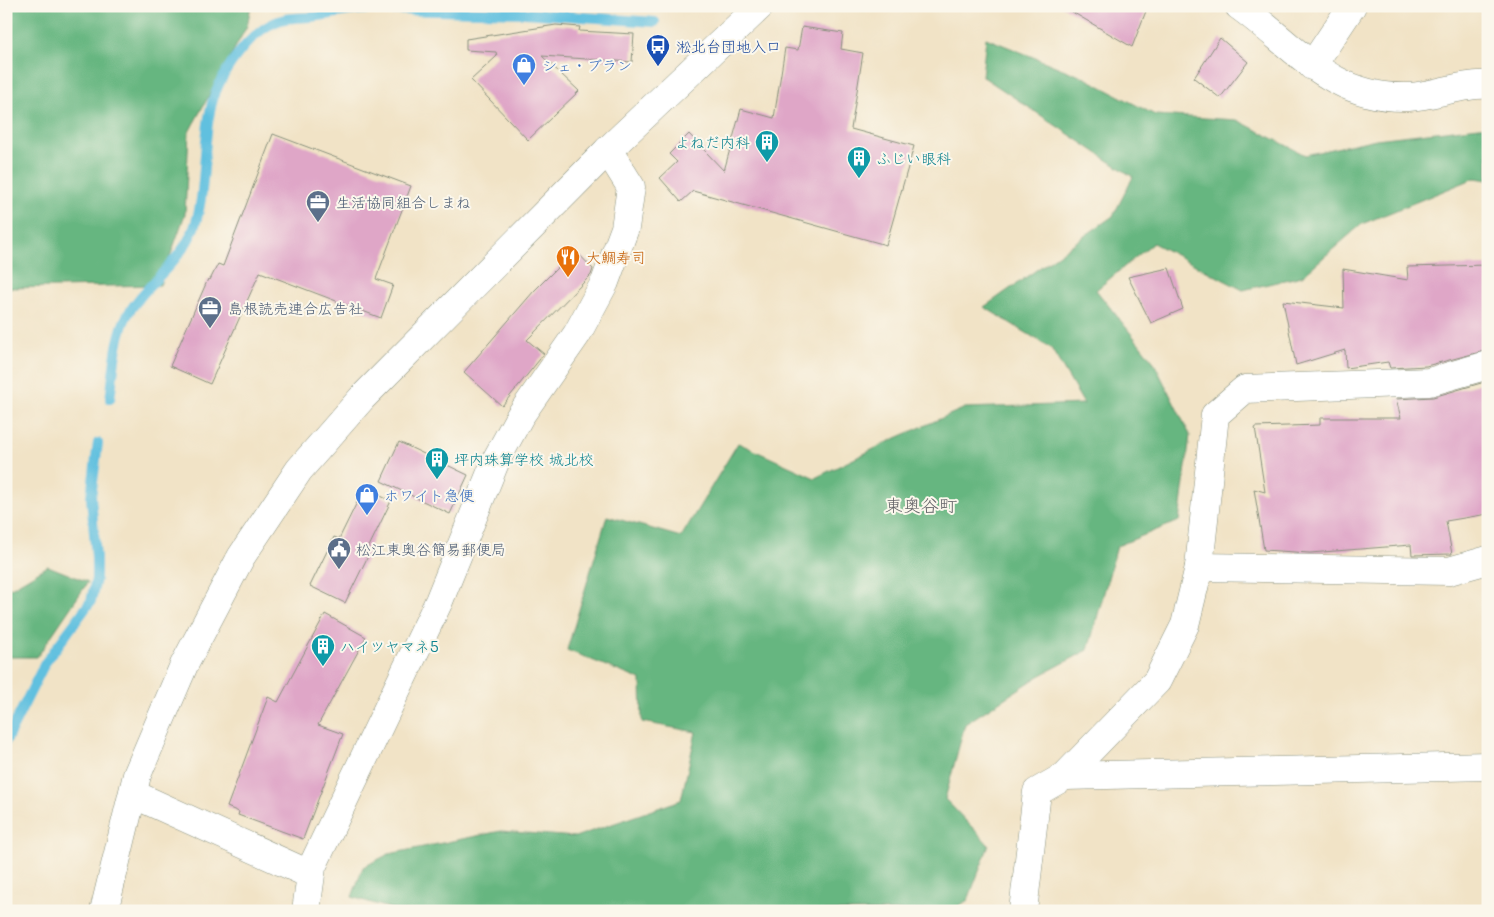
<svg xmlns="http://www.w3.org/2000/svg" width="1494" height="917" font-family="Mali,'Klee One',sans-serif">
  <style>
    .forest { fill: #66b680; stroke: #427a5a }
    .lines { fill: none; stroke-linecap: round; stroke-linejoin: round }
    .stream { stroke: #61c0df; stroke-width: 10 }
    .building { fill: #dfa6c7 }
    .street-casing { stroke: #88907d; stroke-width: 29 }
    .secondary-casing { stroke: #88907d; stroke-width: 29 }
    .street { stroke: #fff; stroke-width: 28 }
    .secondary { stroke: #fff; stroke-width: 28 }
    .labels { text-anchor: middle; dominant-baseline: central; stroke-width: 4; stroke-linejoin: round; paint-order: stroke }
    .transit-label { font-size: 15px; fill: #164399; stroke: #fbf7ec; text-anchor: start }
    .shop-label { font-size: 15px; fill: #366cbe; stroke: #fbf7ec; text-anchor: start }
    .culture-label { font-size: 15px; fill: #0d838f; stroke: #fbf7ec; text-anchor: start }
    .service-label { font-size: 15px; fill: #4e5e75; stroke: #fbf7ec; text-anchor: start }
    .food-label { font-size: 15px; fill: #c56008; stroke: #fbf7ec; text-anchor: start }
    .quarter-label { font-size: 18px; fill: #626267; stroke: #fbf7ec }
  </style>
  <rect width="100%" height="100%" fill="#fbf7ec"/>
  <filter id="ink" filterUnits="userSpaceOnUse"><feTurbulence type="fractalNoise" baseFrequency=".02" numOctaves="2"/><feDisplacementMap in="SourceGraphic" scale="10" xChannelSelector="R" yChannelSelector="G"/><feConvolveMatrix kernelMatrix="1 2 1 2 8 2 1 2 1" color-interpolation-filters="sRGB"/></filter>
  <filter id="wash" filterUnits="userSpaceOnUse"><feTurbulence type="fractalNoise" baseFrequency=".0096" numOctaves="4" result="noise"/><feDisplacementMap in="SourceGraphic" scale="20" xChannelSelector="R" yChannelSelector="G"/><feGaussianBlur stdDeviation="1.12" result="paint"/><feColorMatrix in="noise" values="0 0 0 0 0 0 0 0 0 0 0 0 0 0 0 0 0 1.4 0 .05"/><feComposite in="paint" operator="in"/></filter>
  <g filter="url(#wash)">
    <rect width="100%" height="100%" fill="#f1e3c6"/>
    <!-- forest -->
    <g class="forest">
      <path d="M6 6H251L247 26 189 132 185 214 160 285 6 288Z"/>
      <path d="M986 38 1085 78 1155 115 1237 120 1305 155 1376 139 1488 126V180L1475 178 1362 224 1302 276 1243 290 1153 243 1096 290 1153 361 1190 435 1179 521 1117 546 1088 650 1039 676 965 724 945 799 989 845 968 900 951 911H399L352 897 363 867 389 854 501 831 575 837 681 800 696 732 642 722 641 680 567 650 607 516 681 537 738 443 815 478 896 438 965 408 1084 404 1051 348 984 307 1113 216 1133 177 982 76Z"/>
      <path d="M48 566 88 582 37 657H6V583L11 588Z"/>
    </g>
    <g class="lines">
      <!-- stream -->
      <g class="stream">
        <path d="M110 399C114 373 115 336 128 314 145 285 175 267 191 235 207 203 202 148 210 112 216 78 250 27 285 19 299 17 313 18 326 15 351 10 372 7 397 10L525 13 655 22"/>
        <path d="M6 741 45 663 91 601 96 579V557L91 497 98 443"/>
      </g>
    </g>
    <g id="blocks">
      <!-- building -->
      <g class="building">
        <path d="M1062 6H1148L1132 47Z"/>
        <path d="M556 25 580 27 579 31 634 34 632 62 542 56 579 91 528 140 471 80 497 56 496 52 466 50V39Z"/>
        <path d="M802 27 843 33 841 49 863 53 851 129 914 146 886 245 693 191 681 202 660 178 677 162 669 154 689 134 724 171 741 109 774 118 785 48 798 50Z"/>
        <path d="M1220 38 1248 62 1220 98 1194 78Z"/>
        <path d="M273 134 411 186 376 279 393 285 381 318 260 272 210 384 170 366 208 279 210 280 218 264 223 266Z"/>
        <path d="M575 250 593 269 591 275 527 340 544 354 502 406 464 372 534 291Z"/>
        <path d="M1488 265V350L1426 366 1390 368 1388 362 1346 368 1345 350 1296 365 1283 301 1344 308 1343 269 1408 280 1407 267Z"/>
        <path d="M1169 268 1183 309 1151 323 1128 277Z"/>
        <path d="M1488 381V514L1446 521 1452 554 1412 555 1411 545 1310 553 1264 550 1254 489 1265 492 1255 427 1320 425V418H1401L1396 399 1433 397Z"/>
        <path d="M399 442 468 475 450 514 381 481Z"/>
        <path d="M364 488 391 501 366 553 369 554 345 603 310 586 334 537 339 539Z"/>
        <path d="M325 614 366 637 318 725 343 734 303 839 238 815 239 812 227 807 268 697 278 702Z"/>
      </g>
    </g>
  </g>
  <g filter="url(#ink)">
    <use href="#blocks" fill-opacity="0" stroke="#88907d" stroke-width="1"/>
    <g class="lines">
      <!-- street casing -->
      <g class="street-casing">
        <g id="street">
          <path d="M1312 66 1352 6"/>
          <path d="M1199 567 1449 571 1488 560"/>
          <path d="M1065 776 1488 766"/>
          <path d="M133 794 309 874"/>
          <path d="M306 911 312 867 439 601 496 460 520 416 577 334 605 282 625 228 631 187 608 150"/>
          <path d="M1023 911 1037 792 1065 776 1157 681 1185 625 1199 567 1215 415 1245 389 1429 382 1488 365"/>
        </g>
      </g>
      <!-- secondary casing -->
      <g class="secondary-casing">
        <g id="secondary">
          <path d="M1239 6C1295 46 1332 100 1409 97 1435 96 1462 83 1488 85"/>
          <path d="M104 911 137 775 184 665 241 557 299 470 362 398 608 150 760 6"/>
        </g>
      </g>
      <!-- street -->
      <use href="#street" class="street"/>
      <!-- secondary -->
      <use href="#secondary" class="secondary"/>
    </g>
  </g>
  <!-- icons -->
  <defs>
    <g id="bus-pin" transform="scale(1.25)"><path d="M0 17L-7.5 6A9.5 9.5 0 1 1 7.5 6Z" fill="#1a4fb4" stroke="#fbf7ec"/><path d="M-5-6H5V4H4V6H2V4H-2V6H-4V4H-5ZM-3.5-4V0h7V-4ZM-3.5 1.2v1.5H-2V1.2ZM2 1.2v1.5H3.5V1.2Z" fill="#fff"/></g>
    <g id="shop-pin" transform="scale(1.25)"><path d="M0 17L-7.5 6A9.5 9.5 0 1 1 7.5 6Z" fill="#3f7fe0" stroke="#fbf7ec"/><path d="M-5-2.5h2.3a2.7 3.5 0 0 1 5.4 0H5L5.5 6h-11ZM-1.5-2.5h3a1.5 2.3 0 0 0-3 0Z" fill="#fff"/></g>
    <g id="building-pin" transform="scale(1.25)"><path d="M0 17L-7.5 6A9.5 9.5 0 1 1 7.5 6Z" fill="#0f9aa8" stroke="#fbf7ec"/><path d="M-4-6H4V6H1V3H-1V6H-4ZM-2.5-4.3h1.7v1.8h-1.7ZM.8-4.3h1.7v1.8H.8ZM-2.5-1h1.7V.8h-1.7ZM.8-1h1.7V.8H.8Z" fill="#fff"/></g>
    <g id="office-pin" transform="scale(1.25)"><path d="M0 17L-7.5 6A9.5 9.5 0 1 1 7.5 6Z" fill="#5c6f8a" stroke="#fbf7ec"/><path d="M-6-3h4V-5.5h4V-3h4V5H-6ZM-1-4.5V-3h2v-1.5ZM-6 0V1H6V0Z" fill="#fff"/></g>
    <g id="restaurant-pin" transform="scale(1.25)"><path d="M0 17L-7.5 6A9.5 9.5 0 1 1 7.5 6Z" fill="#e8710a" stroke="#fbf7ec"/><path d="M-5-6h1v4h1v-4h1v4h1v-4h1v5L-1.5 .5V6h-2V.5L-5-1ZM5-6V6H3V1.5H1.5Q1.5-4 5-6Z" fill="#fff"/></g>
    <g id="civic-pin" transform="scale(1.25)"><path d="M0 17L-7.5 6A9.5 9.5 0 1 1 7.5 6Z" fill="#5c6f8a" stroke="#fbf7ec"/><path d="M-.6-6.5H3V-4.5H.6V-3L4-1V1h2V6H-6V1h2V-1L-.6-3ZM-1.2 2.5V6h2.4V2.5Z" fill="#fff"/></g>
  </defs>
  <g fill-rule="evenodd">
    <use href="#bus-pin" x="658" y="46"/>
    <use href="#shop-pin" x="524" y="65"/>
    <use href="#building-pin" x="767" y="142"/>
    <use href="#building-pin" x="859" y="158"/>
    <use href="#office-pin" x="318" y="202"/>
    <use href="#restaurant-pin" x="568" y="257"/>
    <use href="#office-pin" x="210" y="308"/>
    <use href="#building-pin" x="437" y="459"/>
    <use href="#shop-pin" x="367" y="495"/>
    <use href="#civic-pin" x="339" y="549"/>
    <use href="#building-pin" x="323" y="646"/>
  </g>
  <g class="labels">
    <!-- transit labels -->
    <g class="transit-label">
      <text x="676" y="46">淞北台団地入口</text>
    </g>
    <!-- shop labels -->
    <g class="shop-label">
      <text x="542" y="65">シェ・ブラン</text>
      <text x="384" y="495">ホワイト急便</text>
    </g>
    <!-- culture labels -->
    <g class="culture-label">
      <text x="750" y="142" text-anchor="end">よねだ内科</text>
      <text x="876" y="158">ふじい眼科</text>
      <text x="454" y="459">坪内珠算学校 城北校</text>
      <text x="340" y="646">ハイツヤマネ5</text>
    </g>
    <!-- service labels -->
    <g class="service-label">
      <text x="336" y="202">生活協同組合しまね</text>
      <text x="228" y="308">島根読売連合広告社</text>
      <text x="356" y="549">松江東奥谷簡易郵便局</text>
    </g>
    <!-- food labels -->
    <g class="food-label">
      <text x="586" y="257">大鯛寿司</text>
    </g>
    <!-- quarter labels -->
    <g class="quarter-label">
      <text x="921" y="505">東奥谷町</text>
    </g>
  </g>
  <!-- margin -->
  <rect width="1494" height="917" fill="none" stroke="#fbf7ec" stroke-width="25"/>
</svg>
